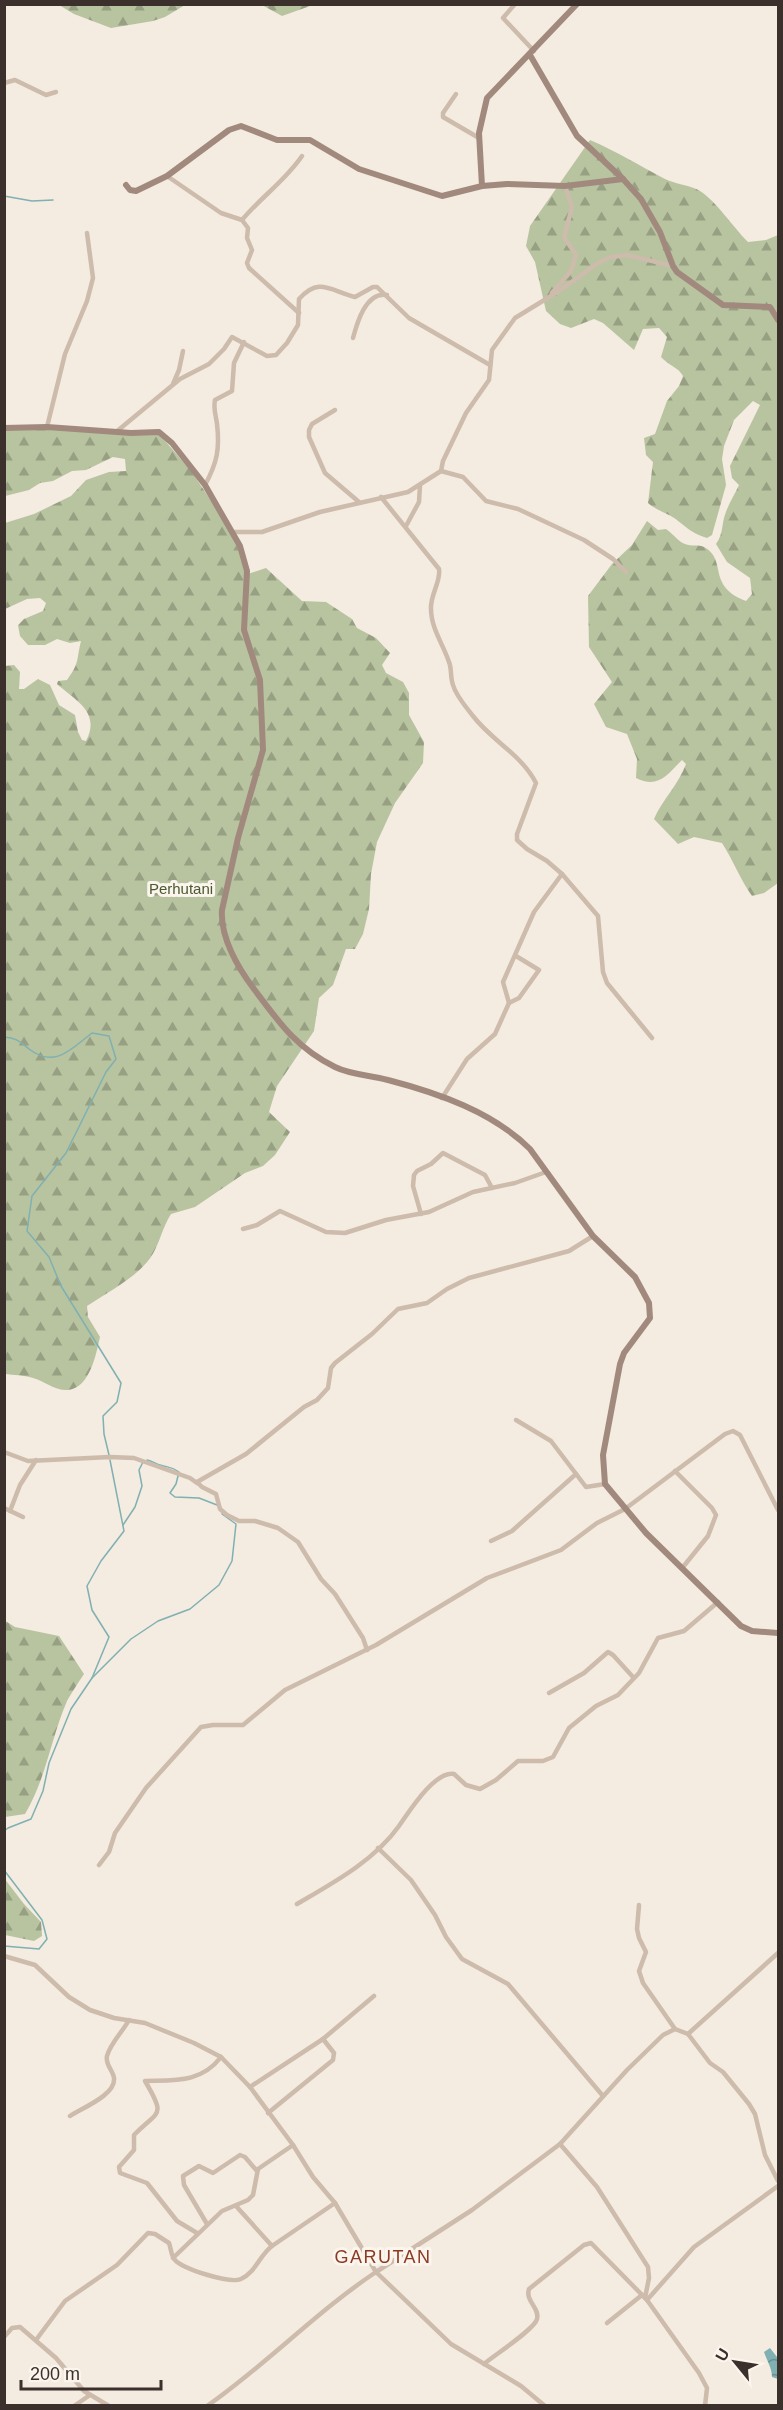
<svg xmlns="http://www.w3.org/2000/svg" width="783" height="2410" font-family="Helvetica,sans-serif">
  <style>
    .forest { fill: url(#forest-firs) }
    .water { fill: url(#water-waves) }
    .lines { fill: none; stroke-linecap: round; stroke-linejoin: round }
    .stream { stroke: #7fb0b2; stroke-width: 1.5 }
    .street { stroke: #cdbbac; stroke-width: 4.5 }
    .secondary { stroke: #a18a7d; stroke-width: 6 }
    .labels { text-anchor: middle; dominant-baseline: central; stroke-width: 6; stroke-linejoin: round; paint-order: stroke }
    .park-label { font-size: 15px; fill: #4a5a2e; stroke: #fbf5ee }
    .quarter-label { font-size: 18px; letter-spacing: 1.5px; fill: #8c3b22; stroke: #fbf5ee }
  </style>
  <defs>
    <pattern id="forest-firs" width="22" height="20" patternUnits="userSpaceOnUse" patternTransform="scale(1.5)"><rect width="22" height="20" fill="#b8c4a0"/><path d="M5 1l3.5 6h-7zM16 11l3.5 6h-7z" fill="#97a083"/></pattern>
    <pattern id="water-waves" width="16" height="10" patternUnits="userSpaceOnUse" patternTransform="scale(1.5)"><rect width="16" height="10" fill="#7fb0b2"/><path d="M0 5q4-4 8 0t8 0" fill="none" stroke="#699091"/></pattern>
  </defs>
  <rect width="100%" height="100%" fill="#f4ebe1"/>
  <!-- forest -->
  <g class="forest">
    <path d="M59 5H185L165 17 153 21 111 28 74 14Z"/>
    <path d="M262 5V4L313 5 282 16Z"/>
    <path d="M590 140C616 151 640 166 665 179 675 184 693 186 700 191 716 201 733 227 748 242L766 240 778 235V883L764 893 752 896C740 879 733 860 722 843L694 837 678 844 654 819C662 800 679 784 686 764L682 760C667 775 658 789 636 778L637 759 627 734 606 727 594 704 612 682 589 647 588 596 612 564 632 545 647 521 658 530 666 529C672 533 679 542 685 544 691 547 699 544 704 547 728 560 706 586 746 601L752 594 750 578 727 562 716 544C724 533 721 524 726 512 729 503 735 494 739 485L732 478 730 466 760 405 753 401 734 420 724 446 722 459 726 485 712 535 707 538C687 532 684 523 669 515 661 511 655 509 648 503L653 462 646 455 644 438 655 434 667 401 679 386 683 376C678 367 668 365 661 357L667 337 659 328 643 329 634 350 603 323 594 319 571 328 560 324 546 311 535 262 526 246 530 226Z"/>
    <path d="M42 429 160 435 192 472 219 513 241 553 245 575 266 568 302 601 326 602 352 619 357 628 376 638 390 653 382 665 386 673 403 682 409 693V715L424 742 423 763 395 803 377 842 371 874 369 909 363 934 355 949H346L333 985 319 998 314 1031 277 1086 269 1112 290 1132 275 1155 263 1166 245 1173 195 1207 171 1214C162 1228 160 1243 151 1257 136 1278 108 1292 87 1306L88 1317 100 1337C96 1354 90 1388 68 1390 55 1391 44 1381 33 1378 24 1375 13 1375 5 1374V666L14 665 20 672 19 689H24L38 679 50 685 59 705 75 715 78 732 82 740 86 741C101 712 76 701 57 684L58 681 67 680C80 662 76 661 81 641L70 643 57 639 45 645H28L20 636 18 625 24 619 43 611 46 603 40 598 27 599 5 609V523L34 514 71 496 86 480 109 472 126 471 125 459 113 457 86 470 72 471 53 481 40 483 29 490 5 496V430Z"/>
    <path d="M4 1620 15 1627 59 1636 84 1674C78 1683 72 1692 67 1701 51 1738 46 1779 25 1814L5 1817Z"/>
    <path d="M4 1878 24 1904 41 1922 42 1936 34 1941 5 1935Z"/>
  </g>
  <!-- water -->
  <path class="water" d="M770 2348 777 2357 778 2379 772 2377C772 2368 767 2361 764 2352Z"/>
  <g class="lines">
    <!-- stream -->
    <g class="stream">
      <path d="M4 196 32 201 53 200"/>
      <path d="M4 1037C17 1038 20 1042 29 1049 55 1069 71 1049 92 1033L109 1036 116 1059 106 1072 66 1153 32 1196 27 1231 49 1257 61 1286 121 1383 117 1402 103 1416 104 1434 109 1455"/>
      <path d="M147 1460C153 1461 155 1464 160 1465 169 1468 171 1466 179 1472L176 1484 170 1493 175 1497 199 1498 217 1505"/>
      <path d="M123 1525 135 1507 142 1486 139 1470 143 1462"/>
      <path d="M92 1678 109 1637 92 1610 87 1586 101 1561 124 1531 110 1460"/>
      <path d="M4 1831 8 1828 31 1819 43 1791 49 1763 71 1709 92 1678 131 1639 158 1621 190 1609 219 1585 232 1561 236 1524 222 1514"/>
      <path d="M4 1870 42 1920 47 1939 39 1949 4 1946"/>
    </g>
    <!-- street -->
    <g class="street">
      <path d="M515 4 503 18 534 51"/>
      <path d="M4 83 15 80 46 95 56 92"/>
      <path d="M456 94 443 113V117L479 138"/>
      <path d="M167 176 221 213 242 220 248 228 247 238 252 250 247 263 249 268 299 313"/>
      <path d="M242 220C261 197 285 181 302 156"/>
      <path d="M552 293 571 271 576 255 564 237 572 207 565 186"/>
      <path d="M353 338C357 323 366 291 387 295"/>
      <path d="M173 384 179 370 183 351"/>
      <path d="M335 410 312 424 309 430V437L325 473 359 502"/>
      <path d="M47 427 65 354 87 301 93 278 87 233"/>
      <path d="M116 432 180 379 209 364 224 349 232 337 267 356 276 355 287 343 298 325 299 299C319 277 329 290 355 297L373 287H377L409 318 490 365"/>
      <path d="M441 471 463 477 486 501 518 509 584 540 613 559 626 572"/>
      <path d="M205 485C217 463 220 449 217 424 216 415 213 409 215 400L232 391 234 363 244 342"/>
      <path d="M381 497 439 569C441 582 430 595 431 609 431 628 443 644 449 662 452 669 450 677 453 685 456 696 466 707 473 716 492 741 521 754 536 783L517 834V840L527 849 547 861 562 874 534 912 503 982 509 1003 495 1034 467 1059 442 1098"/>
      <path d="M406 526 419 502 420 485"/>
      <path d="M233 532H262L320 512 408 492 441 471 443 461 466 413 489 380 492 350 515 318 559 291 598 263 611 257 627 255 673 266"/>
      <path d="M562 874 598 916 603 972 607 983 652 1038"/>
      <path d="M509 1003 519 998 539 970 516 956"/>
      <path d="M421 1214 413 1186 414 1175 417 1171 431 1164 443 1153 485 1175 492 1188"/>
      <path d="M243 1229 257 1225 280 1211 326 1232 345 1233 386 1220 429 1212 473 1192 515 1183 546 1172"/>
      <path d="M516 1420 551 1441 586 1487 605 1484"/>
      <path d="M4 1452 28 1461 110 1457 134 1458 190 1478 197 1483"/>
      <path d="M675 1471 712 1508 716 1515 708 1536 683 1567"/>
      <path d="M4 1508 23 1517"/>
      <path d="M10 1511 20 1485 36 1460"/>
      <path d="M491 1541 512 1531 576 1474"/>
      <path d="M367 1650 363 1638 335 1594 321 1579 298 1542 278 1528 255 1521H239L227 1515 220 1509 216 1494 202 1487 197 1482 246 1454 304 1407 317 1400 328 1388 331 1368 335 1363 372 1334 398 1309 427 1303 447 1289 469 1278 569 1251 593 1236"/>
      <path d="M549 1693 584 1673 608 1652 613 1655 633 1677"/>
      <path d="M378 1848 411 1880 435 1915 446 1937 462 1959 508 1984 603 2096"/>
      <path d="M99 1865 109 1852 115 1833 146 1788 201 1727 213 1725H243L285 1690 376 1645 487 1578 561 1550 597 1523 625 1509 725 1434 733 1431 740 1435 778 1510"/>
      <path d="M297 1904C333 1883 374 1861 399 1826 409 1812 434 1771 454 1774L466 1785 480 1789 496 1780 518 1761H543L553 1757 569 1728 596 1706 618 1695 639 1673 658 1638 684 1631 718 1602"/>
      <path d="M639 1905 637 1929 639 1938 646 1952 639 1971 643 1983 675 2029"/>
      <path d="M4 1956 35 1965 69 1997 90 2010 114 2018 145 2023 194 2043 221 2057 250 2087 293 2145 313 2177 335 2203 376 2272 472 2210 560 2144 627 2070 663 2035 675 2029 688 2034 710 2063 723 2072 749 2104 755 2114 765 2155 778 2181"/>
      <path d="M688 2034 778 1953"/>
      <path d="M250 2087 323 2039 374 1996"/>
      <path d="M268 2113 333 2060 334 2053 323 2039"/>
      <path d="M70 2116C82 2108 116 2095 114 2078 113 2070 105 2065 107 2056 110 2044 123 2031 129 2020"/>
      <path d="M560 2144 597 2187 648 2267 649 2278 645 2298"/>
      <path d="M236 2206 272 2246 335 2203"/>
      <path d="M207 2224 184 2185 183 2176 199 2166 213 2173 240 2155 245 2157 257 2171"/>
      <path d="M197 2233 177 2221 147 2183 120 2173 119 2167 134 2150V2135C158 2110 167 2118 145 2081 175 2080 201 2083 221 2057"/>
      <path d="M173 2258 222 2211 248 2200 253 2195 258 2169 293 2145"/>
      <path d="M647 2300 694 2247 778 2186"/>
      <path d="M607 2323 642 2295"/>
      <path d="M4 2337 12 2328 20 2327 56 2358 84 2391 109 2406"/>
      <path d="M36 2340 65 2301 117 2265 148 2233 155 2234 169 2243C171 2248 171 2256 175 2260 183 2269 230 2284 241 2279 256 2272 259 2256 272 2246"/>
      <path d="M484 2364C493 2356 535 2329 537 2319 540 2308 525 2301 529 2289L584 2245 591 2243 647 2300 699 2373 707 2388 705 2406"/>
      <path d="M74 2406 90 2395"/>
      <path d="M207 2406C266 2365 316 2312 376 2272L451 2344 521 2386 545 2406"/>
    </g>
    <!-- secondary -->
    <g class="secondary">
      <path d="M530 55 577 136 623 179 641 199 660 232 673 266 677 272 723 305 770 307 778 320"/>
      <path d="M126 185 130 190 136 191 167 176 229 130 241 126 277 140H310L359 169 442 196 482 186 479 133 487 98 577 4"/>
      <path d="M482 186 507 184 565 186 623 179"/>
      <path d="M4 428 47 427 131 433 159 432 172 443 205 485 240 546 247 571 244 630 260 680 263 750 238 838 222 910C220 937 238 968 254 989 278 1021 296 1048 335 1067 351 1075 371 1075 388 1080 438 1093 493 1112 530 1149L593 1236 635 1277 649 1303 650 1318 624 1353 620 1364 603 1455 605 1484 646 1533 741 1626 752 1631 778 1633"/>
    </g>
  </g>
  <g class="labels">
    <!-- park labels -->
    <g class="park-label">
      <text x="181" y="888">Perhutani</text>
    </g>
    <!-- quarter labels -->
    <g class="quarter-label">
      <text x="383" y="2257">GARUTAN</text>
    </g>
  </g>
  <!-- border -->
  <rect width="783" height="2410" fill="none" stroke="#3b302b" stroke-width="12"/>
  <!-- north arrow -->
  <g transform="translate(735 2362) rotate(300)" stroke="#fbf5ee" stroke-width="4.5" paint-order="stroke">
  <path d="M0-4.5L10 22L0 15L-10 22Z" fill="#3b302b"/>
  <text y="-9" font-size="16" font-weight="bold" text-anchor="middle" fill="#3b302b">U</text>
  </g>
  <!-- scale -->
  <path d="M21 2380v9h140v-9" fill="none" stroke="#3b302b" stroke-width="3"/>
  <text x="30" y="2380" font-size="18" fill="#3b302b" stroke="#fbf5ee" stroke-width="4.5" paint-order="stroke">200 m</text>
</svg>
